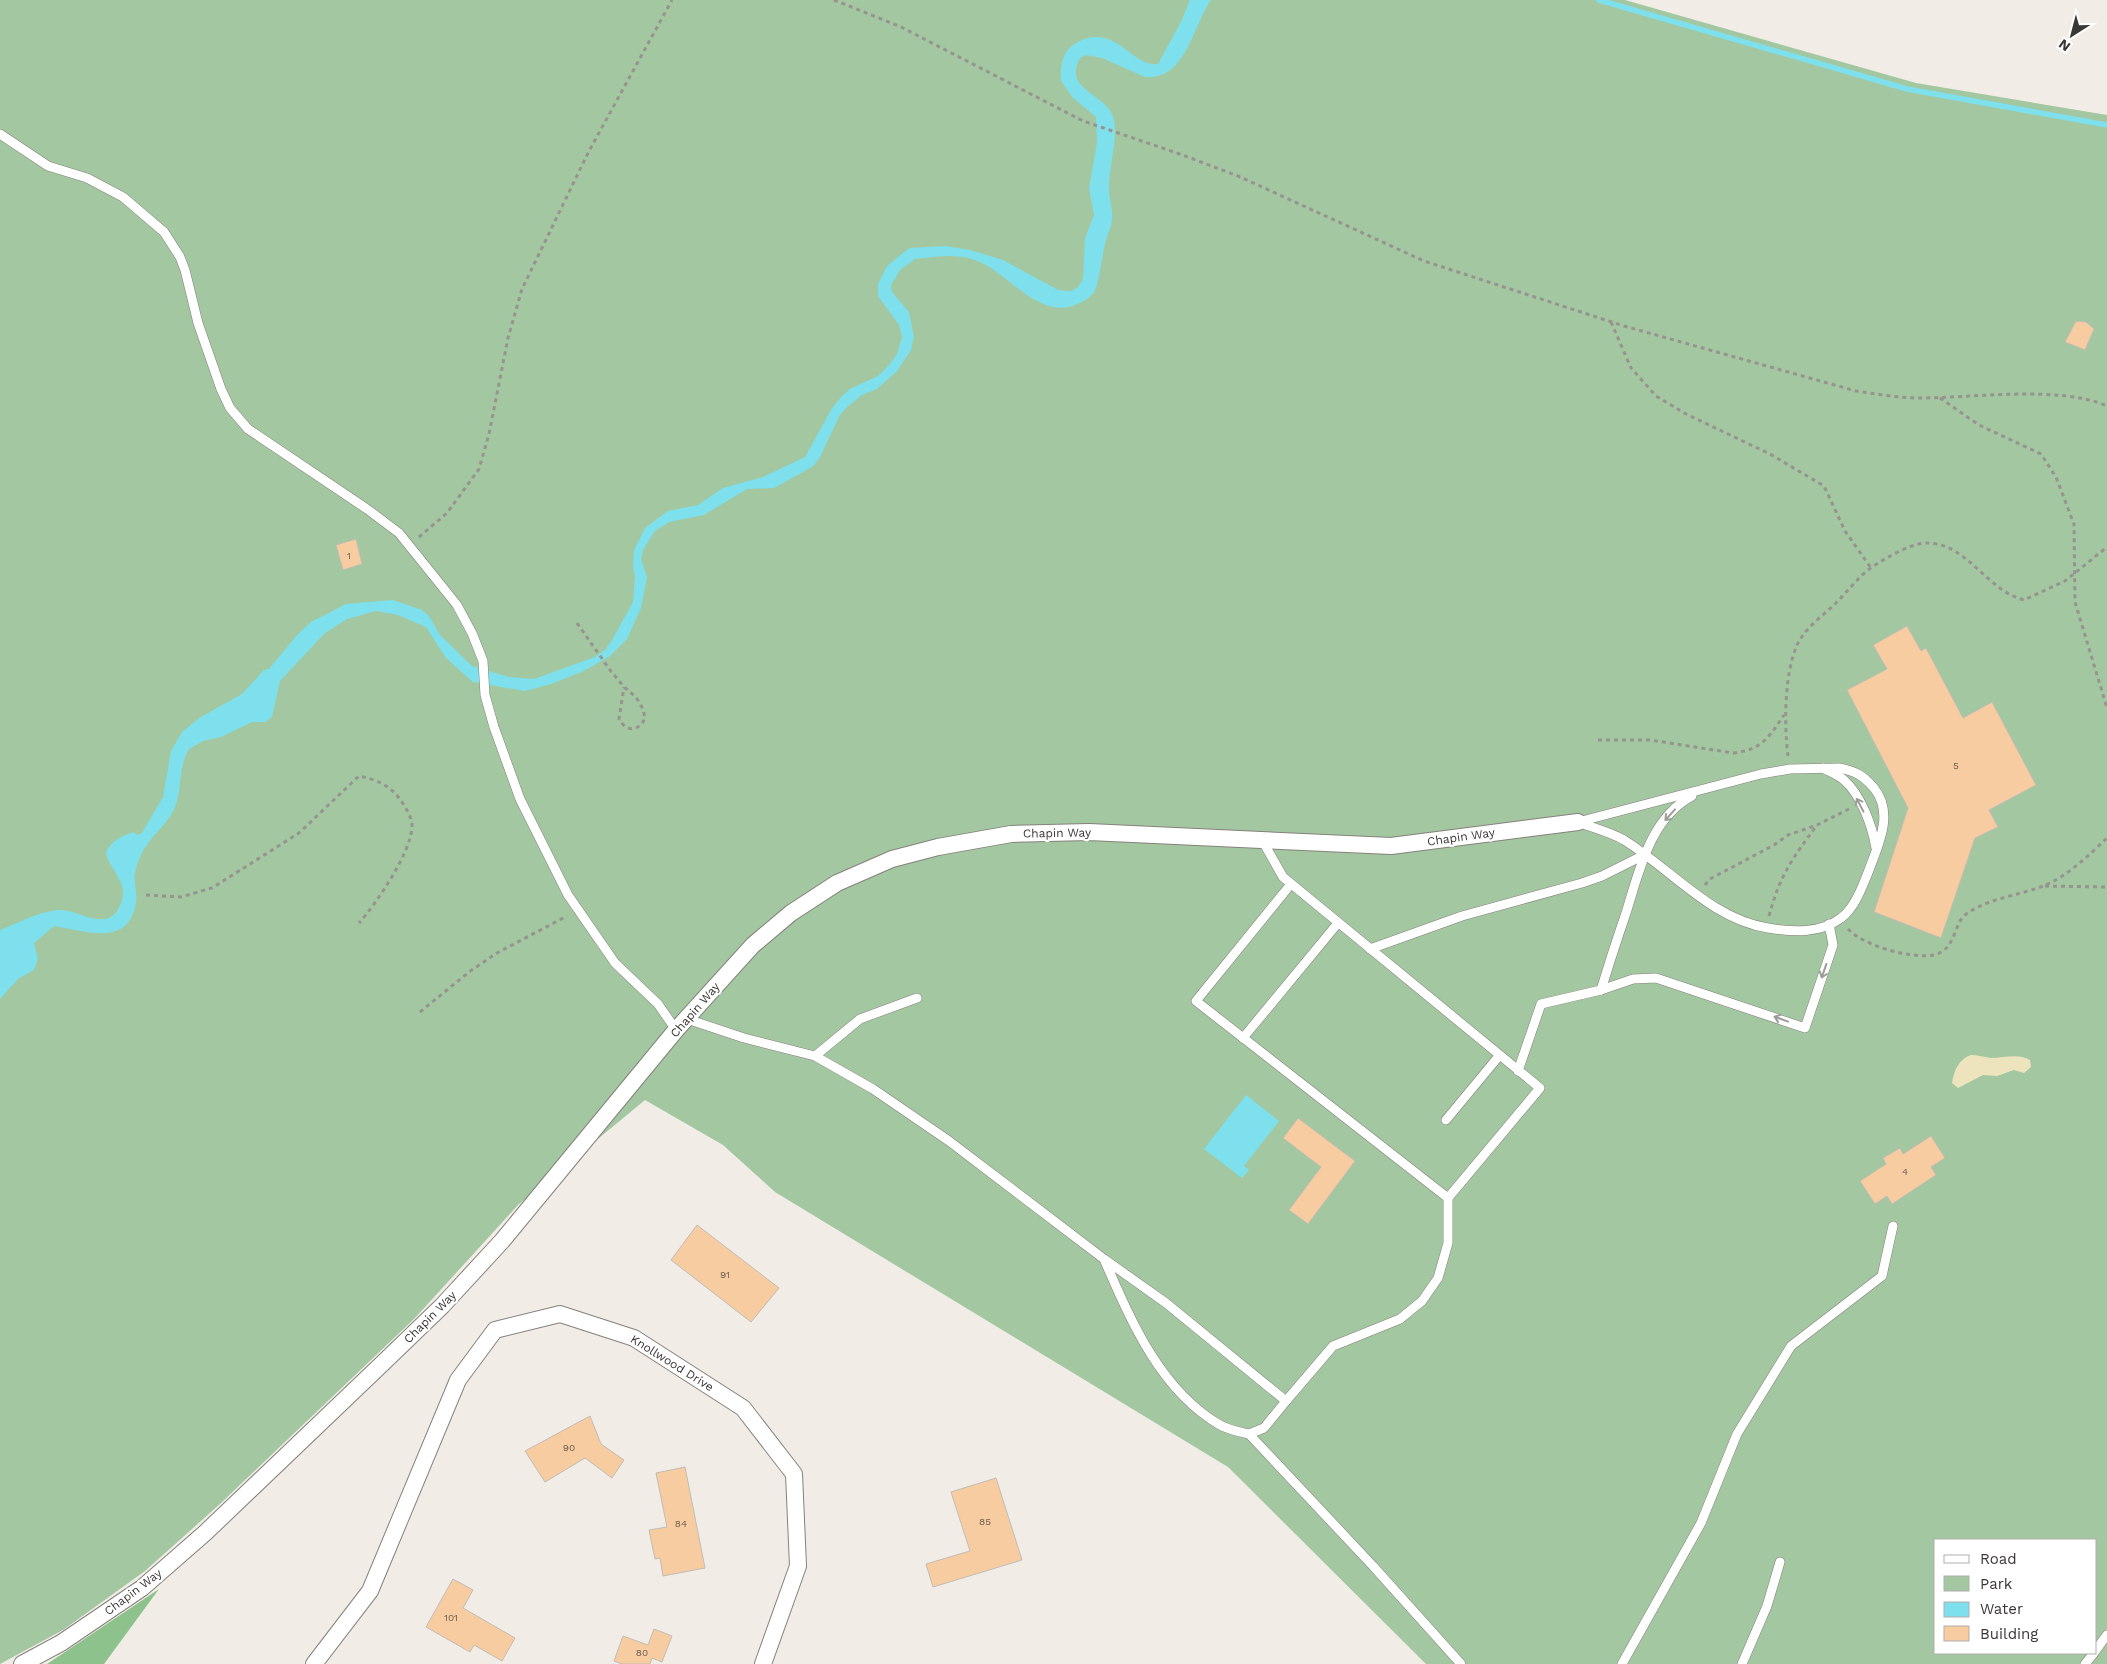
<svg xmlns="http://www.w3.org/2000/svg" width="2107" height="1664" font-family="'Work Sans',sans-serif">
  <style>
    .green { fill: #a2c7a1; fill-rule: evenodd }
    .forest { fill: #8dc28c }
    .sand { fill: #ede4be }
    .water { fill: #7ee0ed }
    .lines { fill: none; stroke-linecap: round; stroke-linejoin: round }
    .stream { stroke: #7ee0ed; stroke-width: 5.5 }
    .building { fill: #f8cca1; stroke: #c1bcb6 }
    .lane-casing { stroke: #86817c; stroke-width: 10 }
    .street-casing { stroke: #86817c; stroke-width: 18 }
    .path { stroke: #97948f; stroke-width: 3; stroke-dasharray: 4 4; stroke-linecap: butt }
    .lane { stroke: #fff; stroke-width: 9 }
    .street { stroke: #fff; stroke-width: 16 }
    .oneway { stroke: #9c9c9a }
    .labels { text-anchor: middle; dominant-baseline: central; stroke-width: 4.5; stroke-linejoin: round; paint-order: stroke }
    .number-label { font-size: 10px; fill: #6a5d50 }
    .street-label { font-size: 12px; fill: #3a3835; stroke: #fff }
  </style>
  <rect width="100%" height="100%" fill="#f1ece6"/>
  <!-- green -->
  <path class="green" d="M0 0H1625L1916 83 2107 115V1664H1426L1228 1467 775 1192 723 1145 645 1100 518 1205 415 1318 221 1503 145 1571 63 1630 0 1664ZM1936 1540H2096V1653H1936Z"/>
  <!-- forest -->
  <path class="forest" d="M159 1589 104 1664H47Z"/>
  <!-- sand -->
  <path class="sand" d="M1971 1055C1978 1055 1984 1057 1991 1058 2004 1058 2018 1053 2030 1060L2031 1067 2024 1073 2014 1070 1997 1076 1983 1075 1958 1088 1952 1083C1954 1070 1959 1059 1971 1055Z"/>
  <!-- water -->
  <g class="water">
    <path d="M1190 0H1211C1193 25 1186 81 1145 77L1102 58 1086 55 1080 58C1063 89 1102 93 1112 114 1120 131 1109 166 1109 186 1109 205 1117 214 1108 234 1102 249 1100 283 1094 292 1089 299 1082 302 1075 305 1037 320 1008 271 975 260 954 253 936 257 915 259L900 270 891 285 892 292 909 312 914 337 911 350 897 371 877 389 862 395 847 407 840 415 819 459 812 467 774 488 747 489 704 515 669 522 655 531 643 550 641 559 647 577 641 608 627 639 610 656 582 672 551 684 525 691 473 682 446 658 426 627 398 615 376 611 347 619 325 633 280 681 272 717 265 722H252L221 737 203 741 189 749C179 765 182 784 177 801 172 820 157 830 147 845 142 851 138 861 136 869 132 880 138 892 136 903 128 948 86 931 54 926L34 943 38 959 34 970 18 979 0 999V930C20 922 36 913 57 910 78 908 103 931 117 911 121 905 124 898 123 890 121 876 108 866 106 852 112 840 121 837 133 832L137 835 142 833 163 797 171 751 182 732 201 717 242 694 264 670 269 669 298 634 311 622 346 604 393 600 422 610 429 616 440 635 472 666 509 677 534 679 595 657 606 649 612 640 633 602 635 577 633 566 634 550 645 528 668 511 698 505 723 488 763 477 805 457 831 410 841 397 850 389 878 376 890 364 897 354 902 337 899 325 878 296V284L887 266 903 253 910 248 945 246 970 250 1003 260 1058 290 1071 291 1077 288 1083 279 1085 238 1094 215 1089 188 1097 143 1096 117 1072 97 1061 81C1060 66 1062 51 1076 43 1116 21 1131 68 1158 64L1181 22Z"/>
    <path d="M1246 1095 1279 1121 1244 1166 1249 1170 1242 1178 1204 1149Z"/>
  </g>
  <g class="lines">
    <!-- stream -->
    <path class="stream" d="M1599 0 1907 89 2107 125"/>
  </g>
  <!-- building -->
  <g class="building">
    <path d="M2076 321 2086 322 2094 329 2085 350 2065 342Z"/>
    <path d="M356 539 362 564 343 570 336 545Z"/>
    <path d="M1907 626 1921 651 1926 648 1963 718 1992 702 2036 785 1989 810 1998 827 1975 838 1941 938 1874 912 1908 808 1847 690 1887 669 1873 645Z"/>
    <path d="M1298 1118 1355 1161 1308 1224 1289 1210 1321 1167 1283 1138Z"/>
    <path d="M1931 1136 1945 1158 1931 1167 1936 1175 1892 1204 1887 1196 1875 1204 1860 1181 1886 1164 1883 1158 1900 1148 1903 1154Z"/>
    <path d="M697 1225 779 1288 751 1322 671 1260Z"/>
    <path d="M590 1416 601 1444 624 1460 612 1478 585 1458 545 1482 525 1451Z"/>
    <path d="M685 1467 705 1568 663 1576 660 1558 655 1559 649 1530 667 1527 656 1473Z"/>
    <path d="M996 1478 1022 1560 933 1587 926 1564 970 1551 951 1492Z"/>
    <path d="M453 1579 473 1590 463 1608 515 1638 502 1661 474 1645 470 1652 426 1627Z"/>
    <path d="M654 1629 672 1636 662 1662 652 1658 650 1664H622L614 1661 623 1636 648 1645Z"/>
  </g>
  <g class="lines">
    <!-- lane casing -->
    <g class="lane-casing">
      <g id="lane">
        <path d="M0 134 48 166 87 178 123 197 164 232 180 257 185 270 198 323 221 389 230 408 248 429 367 509 399 533 457 605 472 633 483 661 485 695 494 727 520 799 568 895 615 963 658 1004 676 1030"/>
        <path d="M1823 768C1830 772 1838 775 1844 780 1861 795 1872 825 1876 848"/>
        <path d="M1839 768C1855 771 1863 775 1874 788 1894 813 1879 843 1869 870 1863 885 1855 908 1841 918 1820 934 1792 932 1768 928 1711 919 1671 869 1624 840 1610 832 1593 828 1578 822L1761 774 1790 769Z"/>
        <path d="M1262 840 1283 877 1540 1088 1448 1198V1243L1438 1278 1422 1301 1400 1319 1333 1346 1286 1401"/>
        <path d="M1291 884 1196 1001 1448 1198"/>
        <path d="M1370 949 1462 916 1582 883 1602 876 1644 855"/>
        <path d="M1601 990C1609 964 1617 939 1626 913 1639 872 1650 818 1692 796"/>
        <path d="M687 1019 744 1038 815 1056 873 1089 949 1141 1104 1259 1166 1303 1286 1401 1264 1428 1249 1434C1240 1432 1229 1430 1220 1425 1160 1390 1131 1321 1104 1259"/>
        <path d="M1243 1038 1338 923"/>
        <path d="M815 1056 860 1019 917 998"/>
        <path d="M1518 1071 1541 1004 1601 990 1633 979 1656 978 1805 1028 1833 945 1829 924"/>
        <path d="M1446 1120 1499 1056"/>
        <path d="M1249 1434 1373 1566 1461 1664"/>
        <path d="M2096 1650 2107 1635"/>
        <path d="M1622 1664 1701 1523 1737 1434 1791 1346 1882 1276 1893 1226"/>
        <path d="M1742 1664 1767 1606 1780 1562"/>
        <path d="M2085 1664 2094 1653"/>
      </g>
    </g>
    <!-- street casing -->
    <g class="street-casing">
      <g id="street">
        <path d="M22 1664 61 1643 142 1588 205 1533 384 1362 442 1306 502 1241 676 1030 753 945 791 913 837 883 892 859 938 847 1011 834 1089 832 1391 846 1578 822"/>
        <path d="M314 1664 370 1591 458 1380 495 1330 560 1314 634 1338 743 1408 794 1474 798 1566 763 1664"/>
      </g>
    </g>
    <!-- path -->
    <g class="path">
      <path d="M834 0 901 27 1083 121 1177 153 1238 176 1424 261 1624 326 1856 391C1877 394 1898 398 1920 398 1971 398 2061 385 2107 406"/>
      <path d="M1611 322 1631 368 1656 396 1686 414 1770 454 1824 486 1845 531 1871 568"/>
      <path d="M1940 398 1979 425 2041 454 2056 477 2074 524 2075 602 2107 708"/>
      <path d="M419 537 447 513 479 469 489 434 508 338 522 289 589 151 672 0"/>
      <path d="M577 623 610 670 624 687 636 697 643 709 645 718C639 732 626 732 619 719L624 687"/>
      <path d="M1598 740H1650L1733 753C1762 750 1769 737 1784 715"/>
      <path d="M1788 756C1784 725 1784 672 1798 643 1807 626 1824 615 1837 602 1848 591 1859 576 1872 567 1886 558 1910 543 1928 543 1968 544 1987 591 2024 600L2065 581 2107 547"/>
      <path d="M1705 885 1710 879 1774 845 1788 835 1817 825 1849 809"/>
      <path d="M2045 886 2107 887"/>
      <path d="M146 895 181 897 212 888 299 833 359 776C375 779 389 785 399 798 404 805 412 816 412 826 412 851 376 904 359 923"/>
      <path d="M1769 916C1780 875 1792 859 1817 825"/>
      <path d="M1848 929C1864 946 1911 959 1934 955 1956 950 1954 923 1965 915 1987 898 2018 896 2043 886 2067 877 2089 855 2107 838"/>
      <path d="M420 1012 469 972 497 953 567 916"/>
    </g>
    <!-- lane -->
    <use href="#lane" class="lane"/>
    <!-- street -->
    <use href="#street" class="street"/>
  </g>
  <!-- one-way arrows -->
  <defs><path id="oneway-shaft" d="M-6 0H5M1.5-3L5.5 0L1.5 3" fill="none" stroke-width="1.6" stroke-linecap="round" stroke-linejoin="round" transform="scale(1.25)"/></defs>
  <g class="oneway">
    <use href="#oneway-shaft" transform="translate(1860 805) rotate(-118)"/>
    <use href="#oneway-shaft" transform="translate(1670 815) rotate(132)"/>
    <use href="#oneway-shaft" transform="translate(1824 971) rotate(109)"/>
    <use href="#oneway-shaft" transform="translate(1781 1019) rotate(-160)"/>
  </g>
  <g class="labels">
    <!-- number labels -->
    <g class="number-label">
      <text x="349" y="555">1</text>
      <text x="1956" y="765">5</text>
      <text x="1905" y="1171">4</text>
      <text x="725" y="1274">91</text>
      <text x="569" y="1447">90</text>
      <text x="985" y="1521">85</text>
      <text x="681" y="1523">84</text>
      <text x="451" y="1617">101</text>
      <text x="642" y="1652">80</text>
    </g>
    <!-- street labels -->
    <g class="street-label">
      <text transform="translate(1057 833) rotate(-1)">Chapin Way</text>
      <text transform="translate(1461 837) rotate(-8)">Chapin Way</text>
      <text transform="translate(695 1010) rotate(-49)">Chapin Way</text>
      <text transform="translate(430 1317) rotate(-45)">Chapin Way</text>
      <text transform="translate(672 1363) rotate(32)">Knollwood Drive</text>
      <text transform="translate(133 1592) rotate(-37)">Chapin Way</text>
    </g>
  </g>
  <!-- legend -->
  <rect x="1934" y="1539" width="162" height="115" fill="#ffffff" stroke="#b0afae"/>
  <rect x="1944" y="1555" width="25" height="8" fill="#ffffff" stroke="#b0afae"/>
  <text x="1980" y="1564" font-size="15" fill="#3a3835">Road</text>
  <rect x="1944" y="1576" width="25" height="15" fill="#a2c7a1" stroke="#b0afae"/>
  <text x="1980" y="1589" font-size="15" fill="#3a3835">Park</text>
  <rect x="1944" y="1602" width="25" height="15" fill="#7ee0ed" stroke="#b0afae"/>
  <text x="1980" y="1614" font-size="15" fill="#3a3835">Water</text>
  <rect x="1944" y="1626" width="25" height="15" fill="#f8cca1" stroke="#b0afae"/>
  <text x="1980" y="1639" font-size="15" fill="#3a3835">Building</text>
  <!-- north arrow -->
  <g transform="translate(2072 35) rotate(216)" stroke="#ffffff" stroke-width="4" paint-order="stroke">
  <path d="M0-4L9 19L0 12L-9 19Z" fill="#3a3835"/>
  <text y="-8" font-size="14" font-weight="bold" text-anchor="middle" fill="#3a3835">N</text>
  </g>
</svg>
